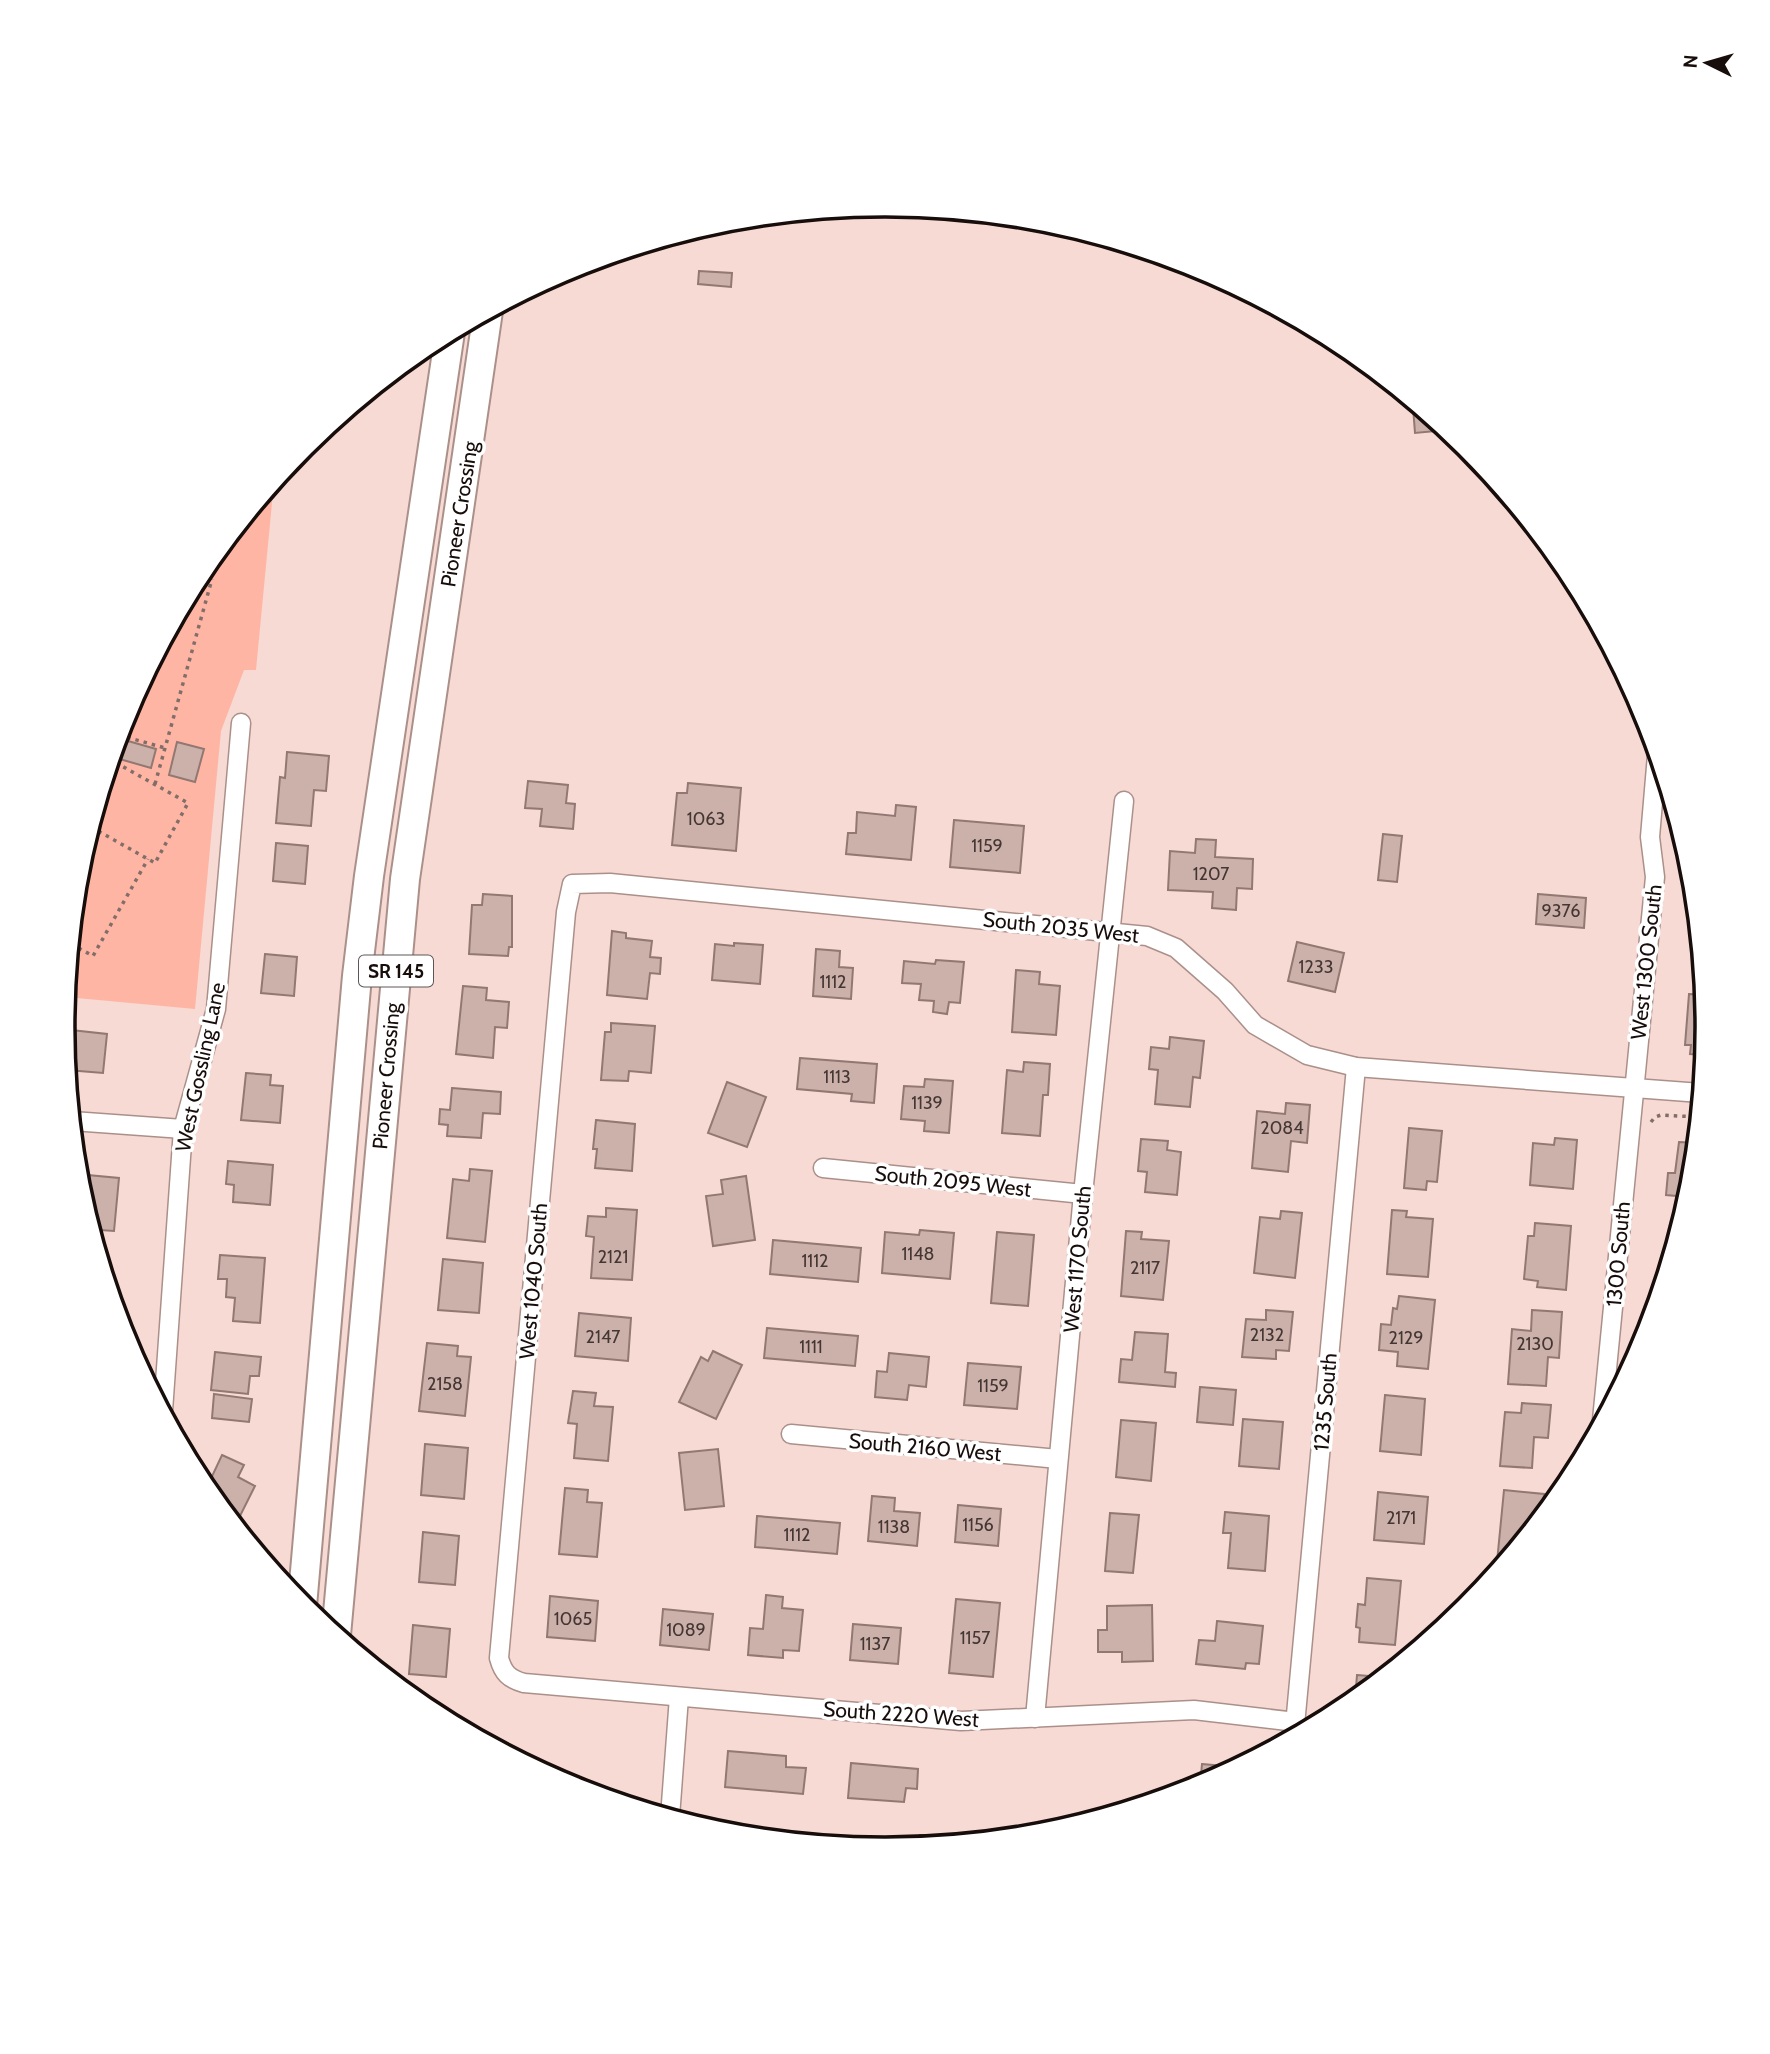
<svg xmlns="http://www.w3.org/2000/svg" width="1770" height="2054" font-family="Cabin,sans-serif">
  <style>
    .green { fill: #ffb5a4 }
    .building { fill: #ccb0aa; stroke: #927872; stroke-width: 2 }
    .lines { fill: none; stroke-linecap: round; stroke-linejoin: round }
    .minor-casing { stroke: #ab908a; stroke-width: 21 }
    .trunk-casing { stroke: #ab908a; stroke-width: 32 }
    .path { stroke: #816e69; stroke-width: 3.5; stroke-dasharray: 3.5 5; stroke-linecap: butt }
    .minor { stroke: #fff; stroke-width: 18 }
    .trunk { stroke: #fff; stroke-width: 28 }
    .labels { text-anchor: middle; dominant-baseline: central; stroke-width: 7; stroke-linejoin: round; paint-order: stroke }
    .number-label { font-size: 18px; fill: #443633 }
    .shield { fill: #fff; stroke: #5d5654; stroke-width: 2 }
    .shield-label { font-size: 19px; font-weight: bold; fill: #170d0b }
    .street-label { font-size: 21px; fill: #170d0b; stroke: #fff }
    .rim { fill: none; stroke: #170d0b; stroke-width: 3.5 }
  </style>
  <rect width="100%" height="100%" fill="#f7dad3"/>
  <!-- green -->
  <path class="green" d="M274 482 256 670H244L221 731 195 1009 66 997 79 866 126 712 202 570Z"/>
  <!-- building -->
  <g class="building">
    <path d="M699 271 732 273 731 287 698 284Z"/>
    <path d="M1413 407H1418L1447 430 1415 433Z"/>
    <path d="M121 739 156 749 151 768 116 758Z"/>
    <path d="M177 742 204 749 195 782 169 775Z"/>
    <path d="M287 752 329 756 326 791 314 790 311 826 276 823 280 777 285 778Z"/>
    <path d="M528 781 568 785 566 803 575 804 573 829 540 826 542 809 525 808Z"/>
    <path d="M688 783 741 788 736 851 672 845 677 793H687Z"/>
    <path d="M896 805 916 807 911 860 846 854 848 833H856L857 812 895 816Z"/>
    <path d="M954 820 1024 826 1020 873 950 867Z"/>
    <path d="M1383 834 1402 836 1397 882 1378 880Z"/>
    <path d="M1196 839 1216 840 1215 857 1253 859 1252 889 1237 888 1236 910 1212 908 1213 892 1168 890 1170 851 1195 853Z"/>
    <path d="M276 843 308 846 305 884 273 881Z"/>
    <path d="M483 894 512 896V947H509L508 956 469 954 472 905H482Z"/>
    <path d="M1538 894 1586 898 1584 928 1536 924Z"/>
    <path d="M612 931 626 933V938L652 941 650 957 661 958 660 974 650 973 647 999 607 995Z"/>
    <path d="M1297 942 1344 953 1335 992 1288 981Z"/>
    <path d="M734 943 763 945 760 984 712 980 715 944 734 946Z"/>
    <path d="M816 949 840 951 839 967 853 968 851 999 813 996Z"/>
    <path d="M265 954 297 957 294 996 261 993Z"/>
    <path d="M936 960 964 962 960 1003 949 1002 947 1014 933 1012 934 1001 919 1000 921 984 902 983 904 961 935 964Z"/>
    <path d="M1016 970 1040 972 1039 984 1060 986 1056 1035 1012 1032Z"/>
    <path d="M463 986 487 988 486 1000 509 1002 507 1028 495 1027 493 1058 456 1054Z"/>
    <path d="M1689 994 1704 995 1707 1027 1704 1055 1690 1054 1691 1045H1685Z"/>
    <path d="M611 1023 655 1026 651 1073 629 1071 628 1081 601 1080 605 1032H611Z"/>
    <path d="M71 1030 107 1034 103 1073 67 1070Z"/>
    <path d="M1170 1037 1204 1041 1200 1078 1193 1077 1190 1107 1155 1104 1158 1070 1149 1069 1151 1047 1169 1049Z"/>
    <path d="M800 1058 877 1064 874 1103 851 1101 852 1094 797 1089Z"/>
    <path d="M1024 1062 1050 1064 1048 1095H1043L1040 1136 1002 1133 1007 1070 1023 1072Z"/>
    <path d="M246 1073 271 1075 270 1085 283 1086 280 1123 241 1120Z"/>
    <path d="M925 1079 953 1081 949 1133 924 1131 925 1121 901 1119 904 1086 924 1087Z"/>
    <path d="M727 1082 766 1097 747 1147 708 1133Z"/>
    <path d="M452 1088 501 1092 500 1114 483 1113 481 1138 447 1136 448 1125 439 1124 440 1109 450 1110Z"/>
    <path d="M1286 1103 1310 1105 1307 1143 1291 1141 1288 1172 1252 1168 1257 1111 1285 1114Z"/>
    <path d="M596 1120 635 1124 632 1171 595 1168 597 1149H593Z"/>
    <path d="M1409 1128 1442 1131 1437 1182 1427 1181 1426 1190 1404 1188Z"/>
    <path d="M1555 1138 1577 1140 1573 1189 1530 1185 1533 1143 1554 1145Z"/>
    <path d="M1141 1139 1168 1141 1167 1150 1181 1152 1177 1195 1145 1192 1147 1172 1138 1171Z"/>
    <path d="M1679 1142 1696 1143 1688 1197 1666 1195 1668 1173H1675Z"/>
    <path d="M228 1161 273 1165 270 1205 233 1202 234 1185 226 1184Z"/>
    <path d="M470 1169 492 1171 485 1242 447 1238 453 1179 469 1181Z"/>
    <path d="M77 1174 119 1178 114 1231 100 1230V1235L93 1234 79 1187Z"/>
    <path d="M746 1176 755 1240 713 1246 706 1196 723 1194 721 1180Z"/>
    <path d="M606 1208 637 1210 632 1280 591 1278 594 1237 586 1236 588 1216 606 1217Z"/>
    <path d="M1392 1210 1407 1211 1406 1217 1433 1219 1428 1277 1387 1274Z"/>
    <path d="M1281 1211 1302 1213 1295 1278 1254 1273 1260 1217 1280 1219Z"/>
    <path d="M1671 1220H1681L1660 1289 1663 1256H1669Z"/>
    <path d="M1535 1223 1571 1226 1566 1290 1537 1287 1538 1281 1524 1279 1528 1236H1534Z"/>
    <path d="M920 1230 954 1233 950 1279 882 1273 885 1232 919 1235Z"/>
    <path d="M1126 1231 1142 1232 1141 1239 1169 1241 1163 1300 1121 1296Z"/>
    <path d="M997 1232 1034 1235 1028 1306 991 1303Z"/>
    <path d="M773 1240 861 1248 858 1282 770 1274Z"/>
    <path d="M220 1255 265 1258 260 1323 233 1321 235 1298 226 1297 227 1279H218Z"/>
    <path d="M443 1259 483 1263 479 1313 438 1310Z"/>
    <path d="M1399 1296 1435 1300 1428 1369 1397 1366 1398 1352 1379 1350 1381 1324 1391 1325 1393 1308 1397 1309Z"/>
    <path d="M1266 1310 1293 1312 1289 1351 1276 1350V1359L1242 1357 1246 1319 1266 1320Z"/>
    <path d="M1532 1310 1562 1312 1559 1358 1548 1357 1546 1386 1508 1384 1512 1329 1531 1331Z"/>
    <path d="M579 1313 631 1318 628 1361 575 1356Z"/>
    <path d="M767 1328 858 1336 855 1366 764 1358Z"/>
    <path d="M1135 1332 1168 1334 1165 1372 1176 1373 1175 1387 1119 1382 1121 1359 1132 1360Z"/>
    <path d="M427 1343 458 1346 457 1356 471 1357 465 1416 419 1411Z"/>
    <path d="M713 1351 742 1365 716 1419 679 1402 701 1357 708 1361Z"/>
    <path d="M215 1352 261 1357 259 1376H250L248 1394 211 1390Z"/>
    <path d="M889 1353 929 1357 926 1387 909 1385 907 1400 875 1397 877 1371 887 1372Z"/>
    <path d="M968 1363 1021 1367 1017 1409 964 1405Z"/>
    <path d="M1200 1387 1236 1390 1233 1425 1197 1422Z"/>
    <path d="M573 1391 596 1393 594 1406 613 1407 608 1461 574 1458 577 1424 568 1423Z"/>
    <path d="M214 1394 252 1399 249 1422 212 1418Z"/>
    <path d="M1385 1395 1425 1399 1421 1455 1380 1451Z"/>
    <path d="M1522 1403 1551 1405 1548 1438 1534 1437 1532 1468 1500 1466 1505 1412 1521 1413Z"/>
    <path d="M1243 1419 1283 1422 1279 1469 1239 1466Z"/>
    <path d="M1121 1420 1156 1423 1151 1481 1116 1477Z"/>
    <path d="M425 1444 468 1448 464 1499 421 1495Z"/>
    <path d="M718 1449 724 1506 685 1510 679 1453Z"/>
    <path d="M222 1455 244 1465 238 1477 255 1486 239 1518 223 1510 206 1489Z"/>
    <path d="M565 1488 588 1490 587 1502 602 1503 597 1557 559 1554Z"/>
    <path d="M1504 1490 1544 1494 1542 1516 1503 1563 1497 1562Z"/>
    <path d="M1378 1492 1428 1497 1424 1544 1374 1540Z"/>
    <path d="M872 1496 895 1498 894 1511 920 1513 917 1546 868 1541Z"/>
    <path d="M958 1505 1001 1509 998 1546 955 1542Z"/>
    <path d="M1225 1512 1269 1516 1265 1571 1228 1568 1231 1533H1223Z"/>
    <path d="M1110 1513 1139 1515 1133 1573 1105 1571Z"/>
    <path d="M757 1516 840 1523 837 1554 755 1547Z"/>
    <path d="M423 1532 459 1536 455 1585 419 1582Z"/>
    <path d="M1367 1578 1401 1581 1395 1645 1359 1642 1360 1628 1356 1627 1358 1604 1365 1605Z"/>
    <path d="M766 1595 783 1597 782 1608 803 1610 799 1651 783 1650V1658L748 1655 750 1628 763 1629Z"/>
    <path d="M550 1596 598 1601 595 1641 547 1637Z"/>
    <path d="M956 1599 1000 1603 993 1677 949 1673Z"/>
    <path d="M1152 1605 1153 1661 1122 1662V1652H1098V1630H1107V1606Z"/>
    <path d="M663 1609 713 1614 709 1650 660 1645Z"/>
    <path d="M1217 1621 1263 1626 1259 1664 1246 1663 1245 1669 1196 1664 1199 1640 1215 1641Z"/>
    <path d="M853 1624 901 1628 898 1664 850 1660Z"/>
    <path d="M413 1625 450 1629 446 1677 409 1674Z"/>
    <path d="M1357 1675 1382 1677 1355 1700Z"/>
    <path d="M728 1751 786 1756V1767L806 1768 803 1794 725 1787Z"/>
    <path d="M851 1763 918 1769 917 1789 906 1788 904 1802 848 1798Z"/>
    <path d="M1202 1764 1236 1767 1200 1786Z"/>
    <path d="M920 1835 973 1840 918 1846Z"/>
  </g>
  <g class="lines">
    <!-- minor casing -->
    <g class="minor-casing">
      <g id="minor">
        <path d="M72 1121 183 1129"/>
        <path d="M823 1168 1083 1194"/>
        <path d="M163 1411 183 1129 216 1009 241 723"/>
        <path d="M1602 1420 1655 877 1650 837 1657 755"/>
        <path d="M791 1434 1058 1459"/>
        <path d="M1035 1718 1083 1194 1124 801"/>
        <path d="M1296 1722 1194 1710 961 1721 524 1683C509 1679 503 1673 499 1658L566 912 572 884 610 883 1147 936 1176 948 1225 991 1255 1025 1307 1055 1356 1067 1701 1093"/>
        <path d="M1294 1736 1356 1067"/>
        <path d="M670 1817 679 1697"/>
      </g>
    </g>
    <!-- trunk casing -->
    <g class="trunk-casing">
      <g id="trunk">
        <path d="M302 1606 357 976 369 876 450 332"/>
        <path d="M336 1635 405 879 488 311"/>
      </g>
    </g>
    <!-- path -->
    <g class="path">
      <path d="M119 735 165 748"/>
      <path d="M155 784 212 579"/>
      <path d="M91 827 155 863 188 803 111 760"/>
      <path d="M71 944 93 956 148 859"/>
      <path d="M1651 1122 1655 1117 1661 1115 1698 1117"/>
    </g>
    <!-- minor -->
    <use href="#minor" class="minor"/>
    <!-- trunk -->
    <use href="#trunk" class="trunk"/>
  </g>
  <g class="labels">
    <!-- number labels -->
    <g class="number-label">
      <text x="706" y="819">1063</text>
      <text x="987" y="846">1159</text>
      <text x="1211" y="874">1207</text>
      <text x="1561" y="911">9376</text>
      <text x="1316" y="967">1233</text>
      <text x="833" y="982">1112</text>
      <text x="837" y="1077">1113</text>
      <text x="927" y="1103">1139</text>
      <text x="1282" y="1128">2084</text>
      <text x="918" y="1254">1148</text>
      <text x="613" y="1257">2121</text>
      <text x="815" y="1261">1112</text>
      <text x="1145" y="1268">2117</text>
      <text x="1267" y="1335">2132</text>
      <text x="603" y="1337">2147</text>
      <text x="1406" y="1338">2129</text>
      <text x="1535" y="1344">2130</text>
      <text x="811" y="1347">1111</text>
      <text x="445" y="1384">2158</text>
      <text x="993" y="1386">1159</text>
      <text x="1401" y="1518">2171</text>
      <text x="978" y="1525">1156</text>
      <text x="894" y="1527">1138</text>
      <text x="797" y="1535">1112</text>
      <text x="573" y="1619">1065</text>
      <text x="686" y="1630">1089</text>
      <text x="975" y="1638">1157</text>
      <text x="875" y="1644">1137</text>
    </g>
    <!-- shield labels -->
    <rect class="shield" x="359" y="955.5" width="74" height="31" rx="5"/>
    <g class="shield-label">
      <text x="396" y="971">SR 145</text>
    </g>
    <!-- street labels -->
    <g class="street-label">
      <text transform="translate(459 514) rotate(-81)">Pioneer Crossing</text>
      <text transform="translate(1061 927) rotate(6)">South 2035 West</text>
      <text transform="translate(1646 962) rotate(-84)">West 1300 South</text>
      <text transform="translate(200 1067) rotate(-78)">West Gossling Lane</text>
      <text transform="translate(386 1076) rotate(-85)">Pioneer Crossing</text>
      <text transform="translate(953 1181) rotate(6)">South 2095 West</text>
      <text transform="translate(1618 1254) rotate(-85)">1300 South</text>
      <text transform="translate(1077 1259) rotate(-85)">West 1170 South</text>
      <text transform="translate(533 1281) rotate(-85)">West 1040 South</text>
      <text transform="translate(1325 1402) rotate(-85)">1235 South</text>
      <text transform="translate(925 1447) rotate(5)">South 2160 West</text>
      <text transform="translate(901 1714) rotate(4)">South 2220 West</text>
    </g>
  </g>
  <!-- crop -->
  <path d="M0 0H1770V2054H0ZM75 1027a810 810 0 1 1 1620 0a810 810 0 1 1-1620 0Z" fill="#fff" fill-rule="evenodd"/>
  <path class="rim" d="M75 1027a810 810 0 1 1 1620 0a810 810 0 1 1-1620 0Z"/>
  <!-- north arrow -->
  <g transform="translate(1707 63) rotate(275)" stroke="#ffffff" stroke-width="5" paint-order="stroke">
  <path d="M0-5L12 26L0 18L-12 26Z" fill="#170d0b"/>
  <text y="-10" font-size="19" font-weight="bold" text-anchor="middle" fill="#170d0b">N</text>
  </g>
</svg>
